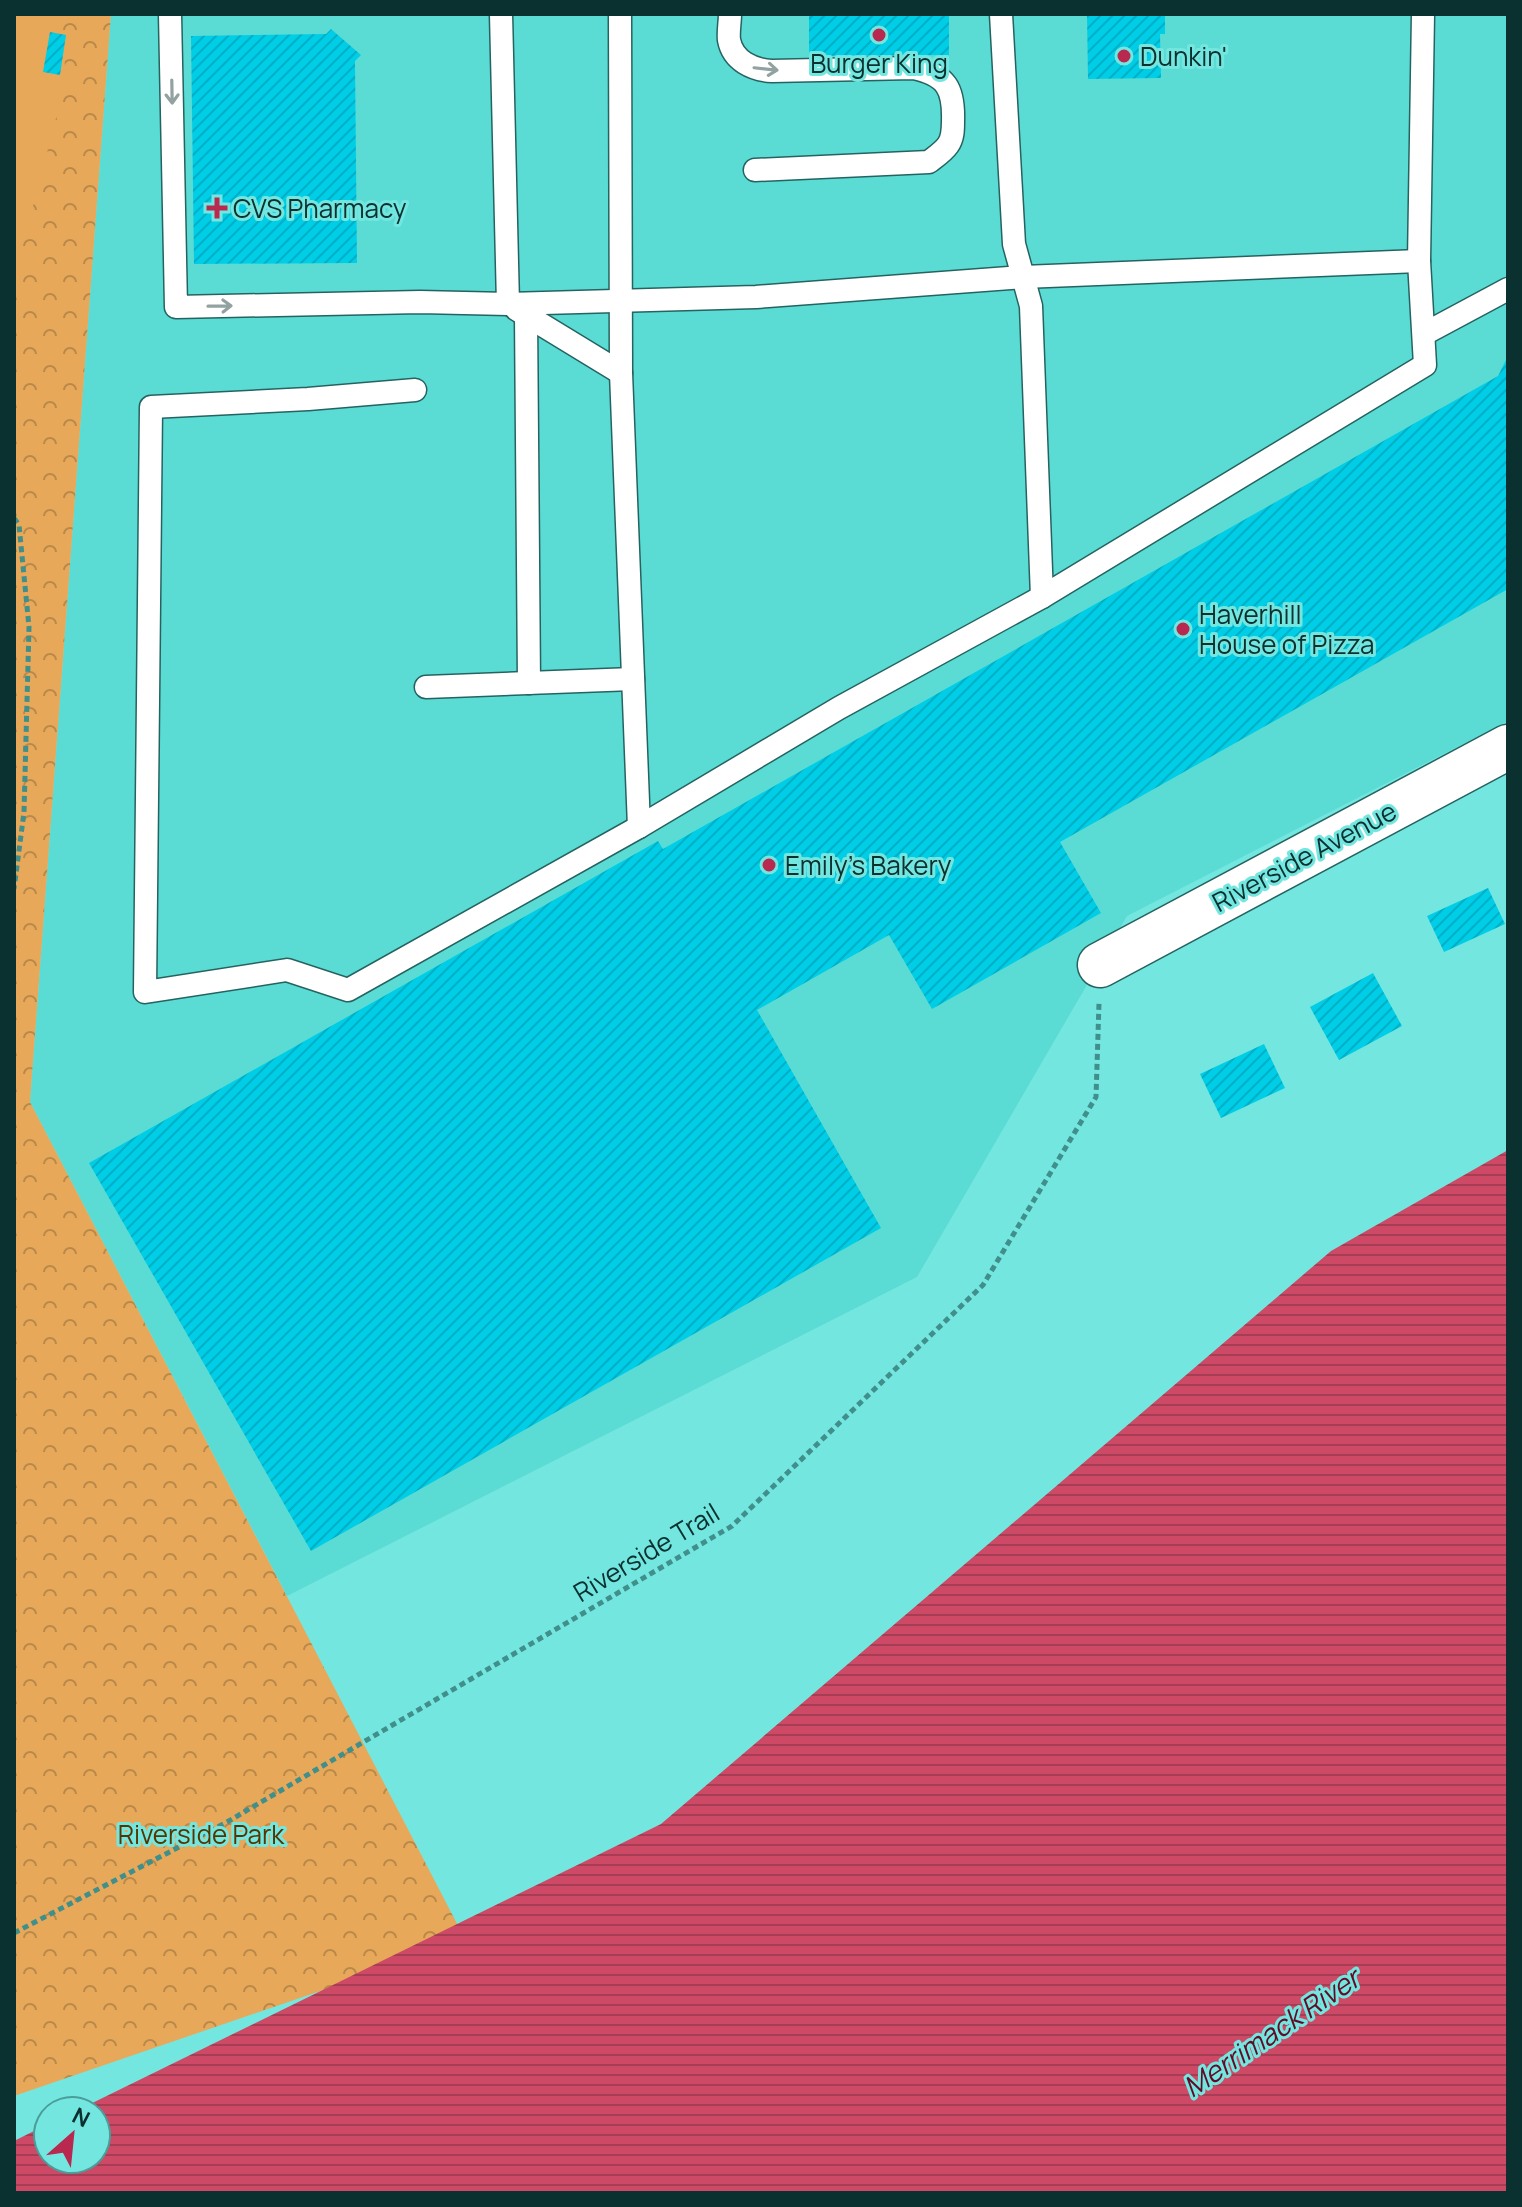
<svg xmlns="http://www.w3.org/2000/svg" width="1522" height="2207" font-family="Manrope,sans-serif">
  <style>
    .built { fill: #5adcd5 }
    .park { fill: url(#park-crowns) }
    .pitch { fill: #e7a859 }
    .water { fill: url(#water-rules) }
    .building { fill: url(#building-hatch) }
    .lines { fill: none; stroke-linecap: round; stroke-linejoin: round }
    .lane-casing { stroke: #256360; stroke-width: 25 }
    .street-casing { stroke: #256360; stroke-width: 47 }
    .path { stroke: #418f8b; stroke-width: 5; stroke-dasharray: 6 4; stroke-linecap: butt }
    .lane { stroke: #fff; stroke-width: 22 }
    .street { stroke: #fff; stroke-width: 44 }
    .oneway { stroke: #91a2a1 }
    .poi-dot { fill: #b8284f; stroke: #74e6e0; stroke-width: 3 }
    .labels { text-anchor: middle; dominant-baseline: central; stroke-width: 6; stroke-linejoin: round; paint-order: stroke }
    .poi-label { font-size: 26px; fill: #0a302f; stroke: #74e6e0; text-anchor: start }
    .street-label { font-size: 26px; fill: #0a302f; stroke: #74e6e0 }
    .park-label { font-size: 26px; fill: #573500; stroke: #74e6e0 }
    .water-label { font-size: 28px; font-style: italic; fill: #630b26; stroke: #74e6e0 }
  </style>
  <defs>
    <pattern id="park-crowns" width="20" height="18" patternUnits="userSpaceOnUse" patternTransform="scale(2)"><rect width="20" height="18" fill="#e7a859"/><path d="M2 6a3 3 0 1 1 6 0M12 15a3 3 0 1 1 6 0" fill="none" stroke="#b9894a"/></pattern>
    <pattern id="water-rules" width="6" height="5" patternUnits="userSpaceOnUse" patternTransform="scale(2)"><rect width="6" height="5" fill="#ce4966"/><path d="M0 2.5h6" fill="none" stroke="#a53d54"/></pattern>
    <pattern id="building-hatch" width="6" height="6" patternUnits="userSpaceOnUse" patternTransform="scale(2)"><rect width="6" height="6" fill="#00cde6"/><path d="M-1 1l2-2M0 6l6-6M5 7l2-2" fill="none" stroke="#00b0c6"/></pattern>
  </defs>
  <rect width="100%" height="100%" fill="#74e6e0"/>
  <!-- built -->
  <path class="built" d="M111 14H1508V721L1127 916 917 1277 287 1596 30 1102Z"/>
  <!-- park -->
  <path class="park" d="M14 14H111L30 1102 466 1941 14 2096Z"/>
  <!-- pitch -->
  <path class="pitch" d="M14 14H61L66 80 14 279Z"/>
  <!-- water -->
  <path class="water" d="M1508 1150V2193H14V2141L48 2124V2159H96V2111H76L661 1824 1331 1251Z"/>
  <!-- building -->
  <g class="building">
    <path d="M809 14H949V55L809 56Z"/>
    <path d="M1087 14H1165V34H1160L1161 78 1088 79Z"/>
    <path d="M331 29 361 55 355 61 357 263 194 264 191 36 326 34Z"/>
    <path d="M50 32 66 35 60 75 43 72Z"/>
    <path d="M1508 356V589L1060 842 1101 913 932 1009 889 935 757 1010 881 1228 311 1551 89 1163 658 841 663 849 1498 376Z"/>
    <path d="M1488 888 1505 924 1444 952 1427 916Z"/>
    <path d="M1373 973 1402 1026 1339 1060 1310 1007Z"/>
    <path d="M1264 1044 1285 1088 1221 1118 1200 1074Z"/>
  </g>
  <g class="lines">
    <!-- lane casing -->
    <g class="lane-casing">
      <g id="lane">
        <path d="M170 14 176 307 420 302 508 304 756 297 1023 277 1419 261"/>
        <path d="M501 14 508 304"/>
        <path d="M620 14 621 373 639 827"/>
        <path d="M730 14C730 22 728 32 729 40 733 61 753 70 772 71L913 68C947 75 954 89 953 121 953 130 953 138 948 145 943 152 935 157 929 162L755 170"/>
        <path d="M1001 14 1014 244 1031 306 1042 597"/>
        <path d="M516 309 621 373"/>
        <path d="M526 315 529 683"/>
        <path d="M1424 334 1508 289"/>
        <path d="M415 390 308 399 151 407 145 992 287 970 348 990 639 827 839 708 1042 597 1425 365 1419 261 1423 14"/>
        <path d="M426 687 633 679"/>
      </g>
    </g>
    <!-- street casing -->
    <g class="street-casing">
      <path id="street" d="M1100 965 1508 747"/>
    </g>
    <!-- path -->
    <g class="path">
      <path d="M14 518 19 525 29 627 24 812 14 889"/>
      <path d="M14 1933 227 1822 732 1526 983 1285 1096 1097 1099 1003"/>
    </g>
    <!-- lane -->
    <use href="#lane" class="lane"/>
    <!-- street -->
    <use href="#street" class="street"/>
  </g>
  <!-- one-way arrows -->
  <defs><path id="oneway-shaft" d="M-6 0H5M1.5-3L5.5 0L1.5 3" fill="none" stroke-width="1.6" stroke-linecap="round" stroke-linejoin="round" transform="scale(2)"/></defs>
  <g class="oneway">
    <use href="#oneway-shaft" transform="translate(766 69) rotate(6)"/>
    <use href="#oneway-shaft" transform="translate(172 92) rotate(89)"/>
    <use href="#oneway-shaft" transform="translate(220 306) rotate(-1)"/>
  </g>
  <!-- markers -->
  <g class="poi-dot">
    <circle cx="879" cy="35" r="8"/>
    <circle cx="1124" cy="56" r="8"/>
    <path d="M213 196h8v8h8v8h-8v8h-8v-8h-8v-8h8z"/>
    <circle cx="1183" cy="629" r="8"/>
    <circle cx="769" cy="865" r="8"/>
  </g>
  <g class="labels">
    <!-- poi labels -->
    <g class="poi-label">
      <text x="1140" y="56">Dunkin'</text>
      <text x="879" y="63" text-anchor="middle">Burger King</text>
      <text x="233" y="208">CVS Pharmacy</text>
      <text x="1199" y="614">Haverhill<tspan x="1199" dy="30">House of Pizza</tspan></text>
      <text x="785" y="865">Emily's Bakery</text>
    </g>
    <!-- street labels -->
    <g class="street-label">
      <text transform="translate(1304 856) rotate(-28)">Riverside Avenue</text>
      <text transform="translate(646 1552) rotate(-31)">Riverside Trail</text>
    </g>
    <!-- park labels -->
    <g class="park-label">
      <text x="201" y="1834">Riverside Park</text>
    </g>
    <!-- water labels -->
    <g class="water-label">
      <text transform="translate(1271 2032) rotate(-34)">Merrimack River</text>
    </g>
  </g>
  <!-- border -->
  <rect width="1522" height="2207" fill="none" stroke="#0a302f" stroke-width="32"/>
  <!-- north arrow -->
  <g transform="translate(72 2135) rotate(27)"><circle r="38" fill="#74e6e0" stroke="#4a9d99" stroke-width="2"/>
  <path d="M0-6L14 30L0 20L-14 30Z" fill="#b8284f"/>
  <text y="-12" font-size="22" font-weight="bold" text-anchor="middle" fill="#0a302f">N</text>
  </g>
</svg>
